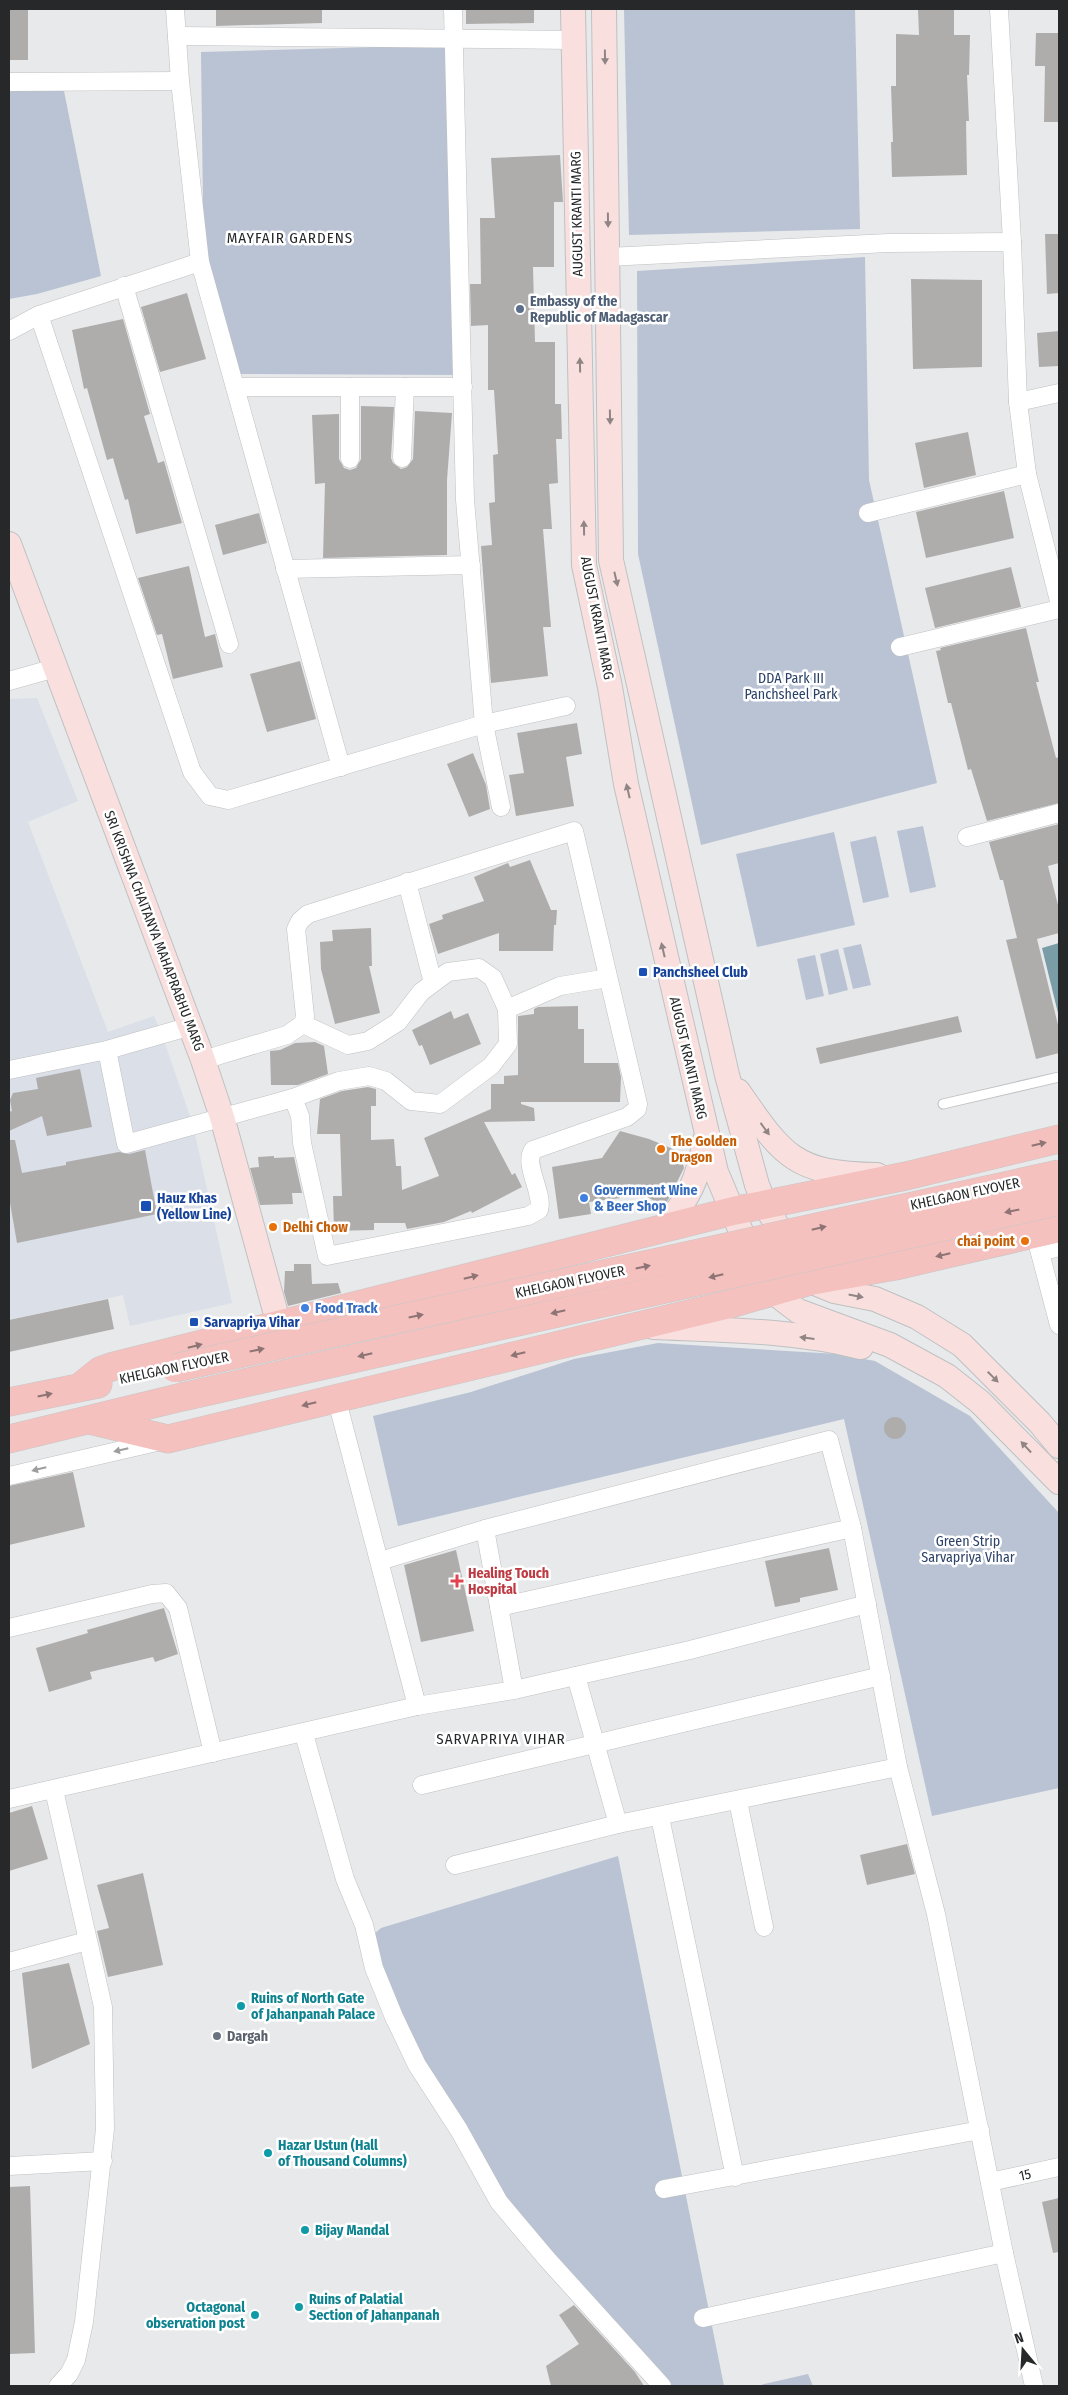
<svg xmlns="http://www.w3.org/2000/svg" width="1068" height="2395" font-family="'Fira Sans Condensed',sans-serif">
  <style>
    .built { fill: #dadfe8 }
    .green { fill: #b9c3d4 }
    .water { fill: #799ca7 }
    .building { fill: #afadac }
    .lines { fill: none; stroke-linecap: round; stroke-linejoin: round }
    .lane-casing { stroke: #bfc0c2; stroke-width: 11 }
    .street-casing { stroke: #bfc0c2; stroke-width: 19 }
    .secondary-casing { stroke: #bfc0c2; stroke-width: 26 }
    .primary-casing { stroke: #c7c7c7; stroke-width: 29 }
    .lane { stroke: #fff; stroke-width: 9 }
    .street { stroke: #fff; stroke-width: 18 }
    .secondary { stroke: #f9e0df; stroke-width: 24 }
    .primary { stroke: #f4c1be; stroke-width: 28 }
    .primary-bridge-casing { stroke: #c7c7c7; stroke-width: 29; stroke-linecap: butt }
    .primary-bridge { stroke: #f4c1be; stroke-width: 28 }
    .oneway { fill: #908484 }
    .oneway2 { fill: #8e7474 }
    .oneway3 { fill: #9e9e9f }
    .service-dot { fill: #5c6f8a; stroke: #fff; stroke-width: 2 }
    .transit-dot { fill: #1a4fb4; stroke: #fff; stroke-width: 2 }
    .food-dot { fill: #e8710a; stroke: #fff; stroke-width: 2 }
    .shop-dot { fill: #3f7fe0; stroke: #fff; stroke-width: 2 }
    .health-dot { fill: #e0444e; stroke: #fff; stroke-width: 2 }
    .culture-dot { fill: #0f9aa8; stroke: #fff; stroke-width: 2 }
    .worship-dot { fill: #6b7280; stroke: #fff; stroke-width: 2 }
    .labels { text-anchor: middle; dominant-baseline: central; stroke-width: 5; stroke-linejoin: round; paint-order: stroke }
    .street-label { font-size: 14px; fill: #272829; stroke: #fff }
    .service-label { font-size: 14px; font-weight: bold; fill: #4e5e75; stroke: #fff; text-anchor: start }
    .park-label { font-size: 14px; fill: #2b4168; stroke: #fff }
    .transit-label { font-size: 14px; font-weight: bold; fill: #164399; stroke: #fff; text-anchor: start }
    .food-label { font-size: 14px; font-weight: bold; fill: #c56008; stroke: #fff; text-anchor: start }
    .shop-label { font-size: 14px; font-weight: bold; fill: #366cbe; stroke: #fff; text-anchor: start }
    .health-label { font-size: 14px; font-weight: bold; fill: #be3a42; stroke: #fff; text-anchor: start }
    .culture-label { font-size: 14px; font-weight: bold; fill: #0d838f; stroke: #fff; text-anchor: start }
    .worship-label { font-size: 14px; font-weight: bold; fill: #5b616d; stroke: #fff; text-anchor: start }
    .neighbourhood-label { font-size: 15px; letter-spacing: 1px; fill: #272829; stroke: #fff }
  </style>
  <rect width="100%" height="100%" fill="#e8e9eb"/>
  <!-- built -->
  <path class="built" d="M37 698 78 801 28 822 108 1032 154 1016 162 1035 193 1125 232 1303 130 1326 123 1295 9 1320V699Z"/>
  <!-- green -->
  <g class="green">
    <path d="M624 9H855L860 229 629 235Z"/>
    <path d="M448 45 453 375 239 374 209 263 203 208 201 52Z"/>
    <path d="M9 90 64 91 101 276 37 294 9 299Z"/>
    <path d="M865 257 869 480 937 783 701 845 638 554 637 271Z"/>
    <path d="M923 826 936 887 910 893 897 831Z"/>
    <path d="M834 832 855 925 757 947 736 854Z"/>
    <path d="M876 836 889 897 863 903 850 842Z"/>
    <path d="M861 944 871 985 853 989 843 948Z"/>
    <path d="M838 949 848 990 829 995 820 954Z"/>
    <path d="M815 955 824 996 806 1000 797 959Z"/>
    <path d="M658 1343 837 1354 875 1361 970 1416 1059 1513V1788L932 1816 844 1419 398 1526 373 1416 471 1392 574 1359Z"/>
    <path d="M618 1856 724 2386H659L547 2259 417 2065 367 1940 381 1928Z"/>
    <path d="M808 2374 813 2386H756Z"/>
  </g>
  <!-- water -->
  <path class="water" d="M1059 943V1013H1058L1042 948Z"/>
  <!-- building -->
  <g class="building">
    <rect x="9" y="9" width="19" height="51"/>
    <path d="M216 9H322V23L216 26Z"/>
    <path d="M466 9H534V23L466 24Z"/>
    <path d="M918 9H954V35H970L969 75H967L969 121H966L967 175 892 177 891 142H893L891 86H896V34L919 35Z"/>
    <path d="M1036 33H1059V122H1044L1045 66H1035Z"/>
    <path d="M560 155 563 202H554V267H533L535 342H555V404H561L562 439H556L558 483 549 484 552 529H543L551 627H543L548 676 491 683 481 546 492 545 489 503 495 502 493 455 498 454 494 390H488V325L471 326 470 284H481L480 218H495L491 158Z"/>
    <path d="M1045 234H1059V293L1047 294Z"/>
    <path d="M911 279 982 280V367L913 369Z"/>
    <path d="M187 293 206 359 160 372 141 307Z"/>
    <path d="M123 319 150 414 144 416 158 463 164 461 182 523 136 534 128 499 125 500 113 458 107 460 87 388 84 389 72 330Z"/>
    <path d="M1059 331V366L1039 367 1037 333Z"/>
    <path d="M361 406 394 407 391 458 393 463 401 469 407 467 413 459 415 411 452 413 447 480V555L323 558 325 483 315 484 312 415 339 414V459L344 468 350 470 356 468 361 459Z"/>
    <path d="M968 432 976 475 924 488 915 443Z"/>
    <path d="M1004 491 1014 538 926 558 916 512Z"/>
    <path d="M259 513 267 543 223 555 215 525Z"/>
    <path d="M189 566 205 637 215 634 223 667 173 679 162 634 157 635 138 578Z"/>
    <path d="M1011 567 1021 607 935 628 925 588Z"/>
    <path d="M1026 628 1039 682H1036L1056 758 1059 757V803L987 821 971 769 968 770 951 703H948L936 651 941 650 940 648Z"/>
    <path d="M300 661 316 719 267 732 250 674Z"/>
    <path d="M577 723 582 754 566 757 574 806 516 816 509 775 524 773 517 733Z"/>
    <path d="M473 753 486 785 490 809 469 817 447 764Z"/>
    <path d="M1059 824V863L1048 866 1059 909V933L1037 939 1059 1029V1053L1036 1059 1006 940 1017 938 1003 880H1000L989 842Z"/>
    <path d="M530 860 551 910H557L556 925H554L553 951H499V933L438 954 429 924 443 919 442 915 484 901 474 877 508 863 510 867Z"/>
    <path d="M371 928 372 966H369L380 1013 335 1024 321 969 320 942 333 941 332 930Z"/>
    <path d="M578 1006V1029H584V1063H618L621 1077 620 1102H521V1104L534 1108 535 1121 484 1122 512 1175 515 1173 522 1187 472 1213 471 1211 444 1222 407 1229 405 1223H374V1230L334 1231 333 1196H342L340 1134H317L320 1099 342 1091 368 1087 376 1089V1106H371V1140L394 1139 396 1166H401L402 1190 439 1176 424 1138 491 1109V1084H504V1076L518 1075V1016L534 1014V1009L538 1007Z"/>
    <path d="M451 1011 454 1019 468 1013 481 1044 430 1065 422 1045 419 1046 412 1030Z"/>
    <path d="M958 1016 962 1032 820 1064 816 1048Z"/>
    <path d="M315 1042 324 1046 328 1074 298 1085H271L270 1051 280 1050 295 1043Z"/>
    <path d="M80 1069 92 1127 47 1136 42 1116 9 1131V1112L12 1111 10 1100 13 1093 38 1089 36 1078Z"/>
    <path d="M620 1131 649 1139 680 1152 684 1168 668 1200 664 1206 647 1197 619 1189 620 1198 589 1202 591 1214 559 1219 552 1167 602 1158Z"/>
    <path d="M9 1140H15L22 1173 66 1165V1162L119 1152 129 1154 145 1150 157 1214 17 1243 9 1197Z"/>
    <path d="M274 1156V1158L294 1157 302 1193H292L293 1204 260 1205 250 1168 259 1167 258 1157Z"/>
    <path d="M294 1264H311L312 1284 338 1283 341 1293 288 1306 284 1292 285 1271H294Z"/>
    <path d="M108 1299 114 1329 9 1352V1320Z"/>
    <circle cx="895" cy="1428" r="11"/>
    <path d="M73 1472 85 1527 9 1545V1486Z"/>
    <path d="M829 1548 838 1590 800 1598V1602L775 1607 765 1561Z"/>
    <path d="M456 1550 474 1631 421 1642 404 1565Z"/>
    <path d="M164 1608 178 1654 155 1662 153 1657 90 1672 92 1679 49 1692 36 1648 88 1633 87 1630Z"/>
    <path d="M32 1806 48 1859 9 1871V1813Z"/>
    <path d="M907 1844 915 1874 867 1885 860 1855Z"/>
    <path d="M143 1873 163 1965 108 1977 97 1931 109 1928 97 1885Z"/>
    <path d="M69 1963 90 2044 32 2069 22 1973Z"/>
    <path d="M30 2186 35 2353 9 2354V2187Z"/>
    <path d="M1059 2198V2252L1053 2253 1042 2202Z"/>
    <path d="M574 2305 635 2372 644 2386H551L546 2366 579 2344 559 2315Z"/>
  </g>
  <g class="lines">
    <!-- lane casing -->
    <g class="lane-casing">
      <path id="lane" d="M943 1104 1059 1077"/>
    </g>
    <!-- street casing -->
    <g class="street-casing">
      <g id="street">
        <path d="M175 9 180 81 200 262 341 767"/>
        <path d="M453 9 465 500 484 724 501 807"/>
        <path d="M999 9 1012 242"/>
        <path d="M177 36 573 40"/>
        <path d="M9 82 180 81"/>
        <path d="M608 257 888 243 1012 242 1018 402 1059 393"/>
        <path d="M124 286 229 644"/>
        <path d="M39 315 192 772 210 796 228 800 484 724 566 706"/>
        <path d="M9 331 39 315 200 262"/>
        <path d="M235 387H463"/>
        <path d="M1018 402 1027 474 1059 601"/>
        <path d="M402 458 405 387"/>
        <path d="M350 459V387"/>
        <path d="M868 513 1027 474"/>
        <path d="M285 569 471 565"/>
        <path d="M900 647 1059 609"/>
        <path d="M9 681 55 668"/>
        <path d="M967 837 1059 813"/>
        <path d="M407 882 433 983"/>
        <path d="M507 1009 560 986 608 978"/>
        <path d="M107 1050 126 1144 293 1098 339 1081 369 1076 386 1081 411 1101 440 1104 491 1066 508 1044 507 1009 493 978 479 968 448 972 421 992 398 1022 368 1041 348 1045 303 1024"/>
        <path d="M203 1060 287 1035 303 1024 305 1016 296 929 300 921 308 914 574 831 638 1104 637 1109 627 1117 533 1150C523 1165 544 1193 539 1210L528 1216 327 1256 302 1143 300 1116 293 1098"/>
        <path d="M9 1070 107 1050 191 1026"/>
        <path d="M1035 1234 1059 1325"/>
        <path d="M1040 1252 1059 1247"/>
        <path d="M336 1397 417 1706"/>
        <path d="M9 1476 161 1441"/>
        <path d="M485 1529 514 1690"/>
        <path d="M380 1561 485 1529 829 1440 852 1528 898 1767 936 1914 1004 2253 1034 2386"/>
        <path d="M499 1607 852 1528"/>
        <path d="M9 1628 152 1594 166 1593 178 1608 213 1753"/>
        <path d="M576 1676 618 1824"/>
        <path d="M304 1734 345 1879 364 1925 374 1968 394 2017 417 2065 459 2130 499 2202 547 2259 662 2386"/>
        <path d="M422 1785 881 1676"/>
        <path d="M54 1790 103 2007 105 2129 84 2322 76 2360 69 2374 58 2386"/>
        <path d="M9 1799 417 1706 514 1690 690 1650 867 1604"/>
        <path d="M738 1801 764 1927"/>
        <path d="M660 1817 735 2177"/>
        <path d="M455 1865 618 1824 898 1767"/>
        <path d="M9 1962 87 1941"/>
        <path d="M9 2166 103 2161"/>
        <path d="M990 2182 1059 2167"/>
        <path d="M664 2189 980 2130"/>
        <path d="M703 2318 1004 2253"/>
      </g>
    </g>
    <!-- secondary casing -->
    <g class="secondary-casing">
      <g id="secondary">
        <path d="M573 9 584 565 610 687 626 784 716 1172 753 1260 773 1292 798 1311 890 1345 947 1376 980 1402 1059 1482"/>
        <path d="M604 9 611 560 727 1075 757 1185 765 1205 810 1281 834 1291 875 1299 917 1317 962 1345 1040 1423 1059 1446"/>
        <path d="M9 544 203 1060 222 1117 279 1325"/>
        <path d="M738 1091C783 1156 794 1174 877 1175"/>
        <path d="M663 1229C689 1198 698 1180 705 1140"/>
        <path d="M653 1327C722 1330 794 1330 861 1347"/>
      </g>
    </g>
    <!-- primary casing -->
    <g class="primary-casing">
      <g id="primary">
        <path d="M80 1387 100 1371 114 1366 733 1211 906 1176 1059 1139"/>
        <path d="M9 1402 98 1384"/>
        <path d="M89 1420 168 1439 730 1304 810 1281 895 1266 1059 1228"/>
        <path d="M9 1439 182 1397"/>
      </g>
    </g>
    <!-- lane -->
    <use href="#lane" class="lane"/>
    <!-- street -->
    <use href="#street" class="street"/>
    <!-- secondary -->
    <use href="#secondary" class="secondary"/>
    <!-- primary -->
    <use href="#primary" class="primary"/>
    <!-- primary-bridge casing -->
    <g class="primary-bridge-casing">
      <g id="primary-bridge">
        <path d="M175 1368 1059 1174"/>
        <path d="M182 1397 1059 1201"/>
      </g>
    </g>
    <!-- primary-bridge -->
    <use href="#primary-bridge" class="primary-bridge"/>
  </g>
  <!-- one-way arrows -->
  <defs><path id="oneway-solid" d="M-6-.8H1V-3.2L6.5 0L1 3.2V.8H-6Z" transform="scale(1.25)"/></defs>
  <g class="oneway">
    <use href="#oneway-solid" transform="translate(605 57) rotate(89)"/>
    <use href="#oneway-solid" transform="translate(608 220) rotate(89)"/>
    <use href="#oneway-solid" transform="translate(580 365) rotate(-91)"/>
    <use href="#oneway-solid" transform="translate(610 417) rotate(89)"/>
    <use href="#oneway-solid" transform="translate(584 528) rotate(-91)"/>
    <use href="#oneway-solid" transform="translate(616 579) rotate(77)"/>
    <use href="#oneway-solid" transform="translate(628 791) rotate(-103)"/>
    <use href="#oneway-solid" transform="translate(663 950) rotate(-103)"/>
    <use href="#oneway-solid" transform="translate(765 1129) rotate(54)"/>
    <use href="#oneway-solid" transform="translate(856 1296) rotate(11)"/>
    <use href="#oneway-solid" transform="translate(807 1338) rotate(-173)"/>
    <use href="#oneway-solid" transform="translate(993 1377) rotate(45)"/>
    <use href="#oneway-solid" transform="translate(1026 1447) rotate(-133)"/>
  </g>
  <g class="oneway2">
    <use href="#oneway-solid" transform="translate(1039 1144) rotate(-13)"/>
    <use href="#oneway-solid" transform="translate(1012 1211) rotate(168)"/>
    <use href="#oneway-solid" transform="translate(819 1228) rotate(-13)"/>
    <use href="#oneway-solid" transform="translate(943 1255) rotate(167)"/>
    <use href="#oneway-solid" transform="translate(643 1267) rotate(-12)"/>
    <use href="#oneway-solid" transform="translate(716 1276) rotate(167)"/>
    <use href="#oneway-solid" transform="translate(471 1277) rotate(-14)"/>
    <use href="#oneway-solid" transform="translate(558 1312) rotate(167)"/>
    <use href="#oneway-solid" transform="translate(416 1316) rotate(-12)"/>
    <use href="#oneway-solid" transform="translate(195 1346) rotate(-14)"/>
    <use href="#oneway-solid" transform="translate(257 1350) rotate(-12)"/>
    <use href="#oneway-solid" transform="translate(518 1354) rotate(166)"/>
    <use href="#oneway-solid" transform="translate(365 1355) rotate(167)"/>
    <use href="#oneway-solid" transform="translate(45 1395) rotate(-12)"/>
    <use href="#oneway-solid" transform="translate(309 1404) rotate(166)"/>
  </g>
  <g class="oneway3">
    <use href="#oneway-solid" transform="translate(121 1450) rotate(167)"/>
    <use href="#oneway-solid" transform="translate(39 1469) rotate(166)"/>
  </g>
  <!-- markers -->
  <circle class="service-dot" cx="520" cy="309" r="5"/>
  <g class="transit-dot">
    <rect x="638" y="967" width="10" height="10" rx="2.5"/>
    <rect x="140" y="1200" width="12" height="12" rx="2.5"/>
    <rect x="189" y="1317" width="10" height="10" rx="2.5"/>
  </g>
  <g class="food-dot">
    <circle cx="661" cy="1149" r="5"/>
    <circle cx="273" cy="1227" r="5"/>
    <circle cx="1025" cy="1241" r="5"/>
  </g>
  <g class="shop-dot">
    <circle cx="584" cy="1198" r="5"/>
    <circle cx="305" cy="1308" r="5"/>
  </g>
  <path class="health-dot" d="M454.5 1573.5h5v5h5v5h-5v5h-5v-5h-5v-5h5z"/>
  <g class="culture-dot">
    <circle cx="241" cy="2006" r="5"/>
    <circle cx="268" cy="2153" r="5"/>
    <circle cx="305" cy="2230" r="5"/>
    <circle cx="299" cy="2307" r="5"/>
    <circle cx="255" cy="2315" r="5"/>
  </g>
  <circle class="worship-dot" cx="217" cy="2036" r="5"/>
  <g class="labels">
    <!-- street labels -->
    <g class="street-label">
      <text transform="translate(577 214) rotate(-91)">AUGUST KRANTI MARG</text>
      <text transform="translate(597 618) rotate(79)">AUGUST KRANTI MARG</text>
      <text transform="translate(154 931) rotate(69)">SRI KRISHNA CHAITANYA MAHAPRABHU MARG</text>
      <text transform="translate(688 1058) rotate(77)">AUGUST KRANTI MARG</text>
      <text transform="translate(965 1194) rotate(-12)">KHELGAON FLYOVER</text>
      <text transform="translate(570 1282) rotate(-12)">KHELGAON FLYOVER</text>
      <text transform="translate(174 1368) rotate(-12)">KHELGAON FLYOVER</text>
      <text transform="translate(1025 2175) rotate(-12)">15</text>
    </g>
    <!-- service labels -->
    <g class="service-label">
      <text x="530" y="301">Embassy of the<tspan x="530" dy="16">Republic of Madagascar</tspan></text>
    </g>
    <!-- park labels -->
    <g class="park-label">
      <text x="791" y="678">DDA Park III<tspan x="791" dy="16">Panchsheel Park</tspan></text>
      <text x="968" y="1541">Green Strip<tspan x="968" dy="16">Sarvapriya Vihar</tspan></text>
    </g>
    <!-- transit labels -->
    <g class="transit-label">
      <text x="653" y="972">Panchsheel Club</text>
      <text x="157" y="1198">Hauz Khas<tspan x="157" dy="16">(Yellow Line)</tspan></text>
      <text x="204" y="1322">Sarvapriya Vihar</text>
    </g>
    <!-- food labels -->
    <g class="food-label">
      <text x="671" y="1141">The Golden<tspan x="671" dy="16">Dragon</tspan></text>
      <text x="283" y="1227">Delhi Chow</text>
      <text x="1015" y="1241" text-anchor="end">chai point</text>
    </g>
    <!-- shop labels -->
    <g class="shop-label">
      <text x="594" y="1190">Government Wine<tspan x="594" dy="16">&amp; Beer Shop</tspan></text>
      <text x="315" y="1308">Food Track</text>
    </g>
    <!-- health labels -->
    <g class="health-label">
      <text x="468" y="1573">Healing Touch<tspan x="468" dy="16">Hospital</tspan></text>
    </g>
    <!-- culture labels -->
    <g class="culture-label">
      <text x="251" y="1998">Ruins of North Gate<tspan x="251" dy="16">of Jahanpanah Palace</tspan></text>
      <text x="278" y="2145">Hazar Ustun (Hall<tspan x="278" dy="16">of Thousand Columns)</tspan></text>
      <text x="315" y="2230">Bijay Mandal</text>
      <text x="309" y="2299">Ruins of Palatial<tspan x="309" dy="16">Section of Jahanpanah</tspan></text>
      <text x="245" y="2307" text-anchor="end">Octagonal<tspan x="245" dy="16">observation post</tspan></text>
    </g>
    <!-- worship labels -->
    <g class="worship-label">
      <text x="227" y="2036">Dargah</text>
    </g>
    <!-- neighbourhood labels -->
    <g class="neighbourhood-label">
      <text x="290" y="238">MAYFAIR GARDENS</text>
      <text x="501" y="1739">SARVAPRIYA VIHAR</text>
    </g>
  </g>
  <!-- border -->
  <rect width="1068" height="2395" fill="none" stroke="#272829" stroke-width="20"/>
  <!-- north arrow -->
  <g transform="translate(1023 2350) rotate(342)" stroke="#ffffff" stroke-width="4" paint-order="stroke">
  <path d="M0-4L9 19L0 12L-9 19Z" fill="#272829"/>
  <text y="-8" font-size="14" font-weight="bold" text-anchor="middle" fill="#272829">N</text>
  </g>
</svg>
